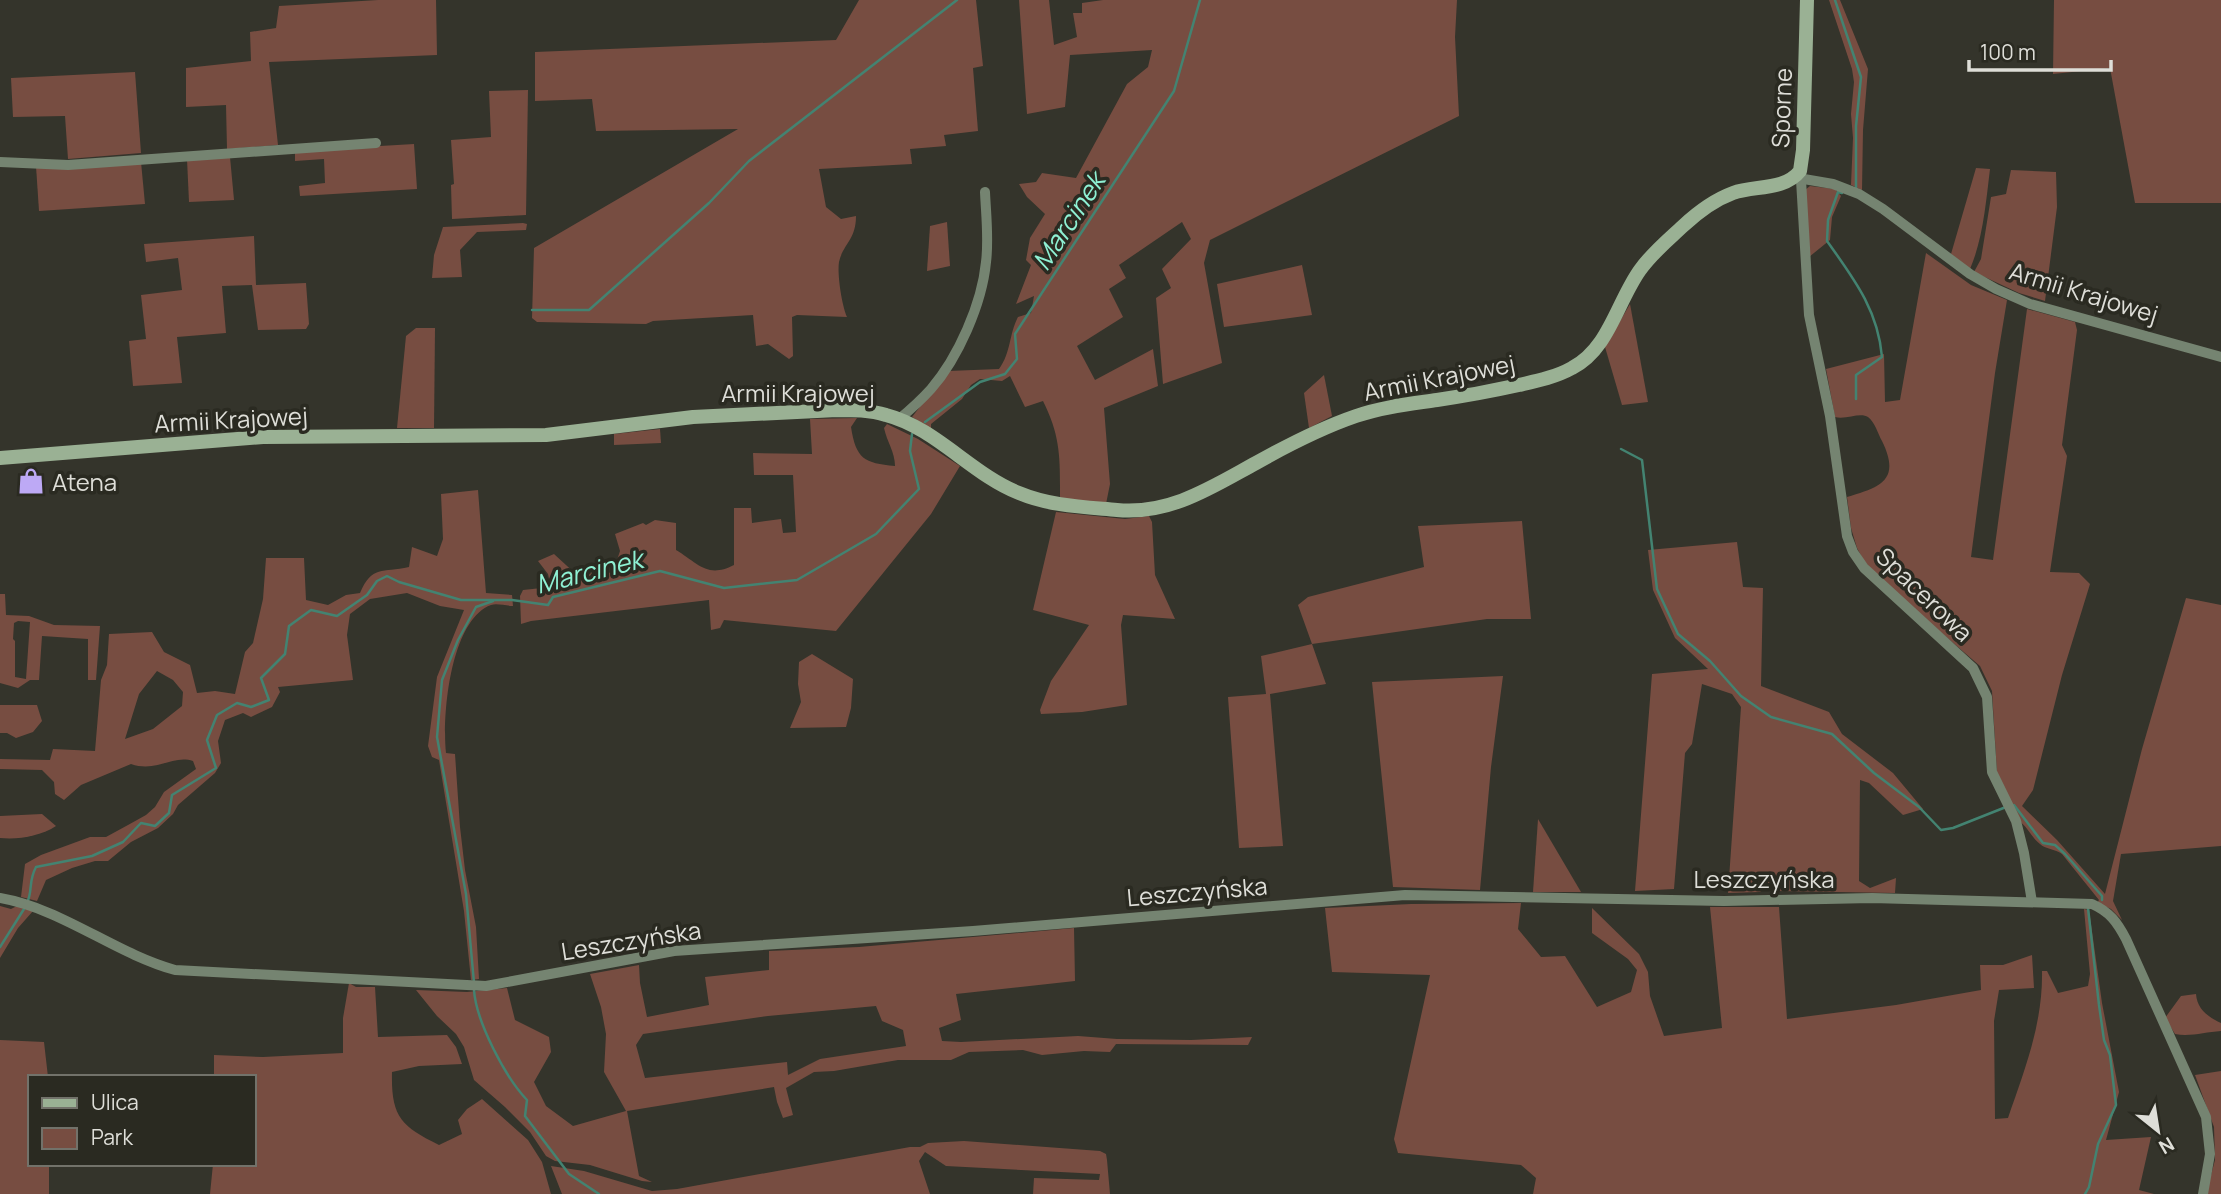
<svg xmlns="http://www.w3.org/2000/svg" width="2221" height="1194" font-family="Manrope,sans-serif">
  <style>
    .green { fill: #774d41; fill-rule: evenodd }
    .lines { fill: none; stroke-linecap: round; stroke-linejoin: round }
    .stream { stroke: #438371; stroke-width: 2.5 }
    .street { stroke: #758471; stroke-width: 10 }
    .secondary { stroke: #9ab194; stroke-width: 14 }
    .labels { text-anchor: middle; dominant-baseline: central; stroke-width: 7; stroke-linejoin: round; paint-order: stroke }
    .street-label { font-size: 24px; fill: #deded8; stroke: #2a2a21 }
    .poi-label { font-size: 24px; fill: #deded8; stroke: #2a2a21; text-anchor: start }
    .water-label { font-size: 26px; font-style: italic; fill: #8ff1d4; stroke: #2a2a21 }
  </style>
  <rect width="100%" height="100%" fill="#34342b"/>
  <!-- green -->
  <g class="green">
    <path d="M378 0H436L437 55 269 62 278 145 227 149 226 105 186 107V68L251 61 250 32 276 28 279 6Z"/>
    <path d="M859 0H976L983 66 973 68 978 131 944 135 946 146 910 149 912 164 819 169 826 207 841 219 856 216C856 240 843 244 839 262 837 275 842 305 847 317L797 315 792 317 793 356 789 359 768 344 756 346 753 315 653 321 646 324 537 322 532 318 534 248 738 129 596 131 592 99 535 101V52L836 40Z"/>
    <path d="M1019 0H1049L1054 45 1077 37 1073 13H1082V3L1103 0H1457L1455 37 1459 116 1210 240 1204 263 1222 363 1163 384 1156 298 1171 288 1162 269 1191 239 1182 222 1119 265 1126 278 1109 289 1123 317 1077 346 1095 380 1153 349 1158 386 1104 408 1110 484 1106 504 1060 498C1060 459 1061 437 1043 401L1025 407 1010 376 1002 381 980 379 971 385 962 399 931 424V429L912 417 948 371 999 369C1011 353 1009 334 1018 317L1031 313 1034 296 1016 304 1031 265 1026 260 1030 238 1045 214 1027 197 1019 184 1036 182 1042 173 1076 178 1127 84 1148 67 1152 50 1070 55 1065 107 1027 114Z"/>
    <path d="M1829 0H1840L1868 69 1863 130 1862 190 1851 185 1853 138 1851 114 1854 82 1852 69Z"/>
    <path d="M2054 0H2221V203H2135L2110 68 2053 74Z"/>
    <path d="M135 72 141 153 68 159 65 116 13 117 11 78Z"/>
    <path d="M528 90 526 215 452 219 451 185 454 184 451 140 491 137 489 91Z"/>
    <path d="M414 144 417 189 300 196 299 186 325 183 324 159 295 161V151Z"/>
    <path d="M230 157 234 200 189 202 187 159Z"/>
    <path d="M141 162 145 204 39 211 36 166Z"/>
    <path d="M1976 168 1990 169C1986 202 1983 239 1970 269L1951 254Z"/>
    <path d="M2011 170 2056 172 2057 207 2045 301 2019 293 1974 272 1981 259 1991 197 2006 194Z"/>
    <path d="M1810 186 1835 189 1841 196 1832 217 1830 240 1809 257 1805 190Z"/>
    <path d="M947 222 950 266 927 271 930 226Z"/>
    <path d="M523 223 527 224 526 230 477 232 460 250 462 277 432 278 434 255 443 227Z"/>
    <path d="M254 236 256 285 306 283 309 324 306 329 258 330 252 285 222 286 226 333 177 337 182 383 133 386 129 341 146 339 141 295 182 290 178 258 146 262 144 244Z"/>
    <path d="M1926 253 1971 285 2007 300 1995 373 1971 557 1993 560 2027 309 2075 322 2077 330 2062 445 2067 456 2050 572 2079 573 2090 584 2062 675 2033 790 2022 806 2057 840 2105 894 2142 749 2186 598 2221 605V846L2121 854 2113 901 2122 920 2111 909 2097 903 2099 900 2062 854C2055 849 2045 849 2040 844 2031 837 2028 827 2019 821L1997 773 1992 691 1980 666 1888 587 1864 561 1857 548 1851 528 1847 497C1881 487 1901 480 1882 441 1878 434 1875 422 1868 417 1860 412 1846 420 1835 417L1826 369 1884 354 1885 402 1900 400Z"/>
    <path d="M1302 265 1312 315 1224 327 1217 284Z"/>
    <path d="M1630 304 1648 402 1622 405 1605 347Z"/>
    <path d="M416 328H435L434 428H397L406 336Z"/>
    <path d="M1324 375 1332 416 1309 428 1304 393Z"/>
    <path d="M857 418 851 427C856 459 864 463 895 466 895 452 887 442 884 428L887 424 918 439 960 466 931 514 836 631 724 620 720 628 711 630 709 600 531 621 521 624 520 596 523 590 551 587 548 574 538 561 554 554 578 576 590 574 600 564 612 575 620 551 615 534 643 523 646 525 655 520 676 523V550C698 563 707 579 734 565V508H751L752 523 781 519 783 533 796 532 793 475H754L753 453 812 454 810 419Z"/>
    <path d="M660 429 661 443 614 445V434Z"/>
    <path d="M478 490 486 593 512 595 513 606C506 606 497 603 491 605 450 620 442 717 446 753L455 754 460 827 465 870 476 927 479 979 471 980 464 911 439 760 432 757 428 746 437 677 464 610 440 606 407 593 370 599 350 614 347 635 353 680 278 687 280 692 272 707 251 717 243 713 225 720 218 741 221 763 215 773 178 805 173 814 158 828 131 842 108 861H95L72 868 46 880 37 901 21 897 25 864 41 855 90 837H106L128 825 146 815 155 807 164 792 196 769 193 761C173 754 157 773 131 764L81 785 64 800 55 794 54 782 42 770 0 769V759L50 760 53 749 95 751 101 680 107 665 109 634 152 632 164 652 190 665 197 693 215 691 235 694 245 652 253 643 263 599 266 558H304L306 600 328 605 346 595 360 593C372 565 382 573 409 567L412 547 437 556 443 539 441 494ZM157 671 173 680 183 692 182 706 153 729 125 739 139 694Z"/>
    <path d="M1056 512 1125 519 1149 516 1152 522 1155 575 1175 619 1123 615 1121 625 1127 705 1082 712 1041 714 1040 710 1051 681 1089 625 1033 610Z"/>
    <path d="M1522 521 1531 619H1487L1312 644 1326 684 1270 694 1283 846 1239 848 1228 697 1266 694 1261 656 1312 644 1298 605 1308 597 1424 567 1418 526Z"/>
    <path d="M1737 542 1743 587 1763 588 1761 686 1829 712 1842 734 1893 773 1923 809 1903 815 1869 783 1860 780 1859 881 1870 888 1896 878 1895 893 1775 891 1771 881 1760 892 1728 893 1741 707 1732 694 1702 684 1692 744 1685 753 1674 889 1635 891 1652 674 1708 669 1675 638 1653 590 1648 550Z"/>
    <path d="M0 594H5L6 615 29 616 54 625 100 626 96 680H88V639L42 636 39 680H30L18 688 0 683ZM18 621 30 622 26 679 15 677V641L13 639 14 623Z"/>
    <path d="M812 654 853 679 851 708 846 727 790 728 801 702 798 684 799 662Z"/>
    <path d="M1503 676 1491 767 1480 890 1393 887 1372 682Z"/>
    <path d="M0 705H37L42 721 33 732 16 738 7 733H0Z"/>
    <path d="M42 814 56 826C41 836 18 840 0 838V816Z"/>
    <path d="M1538 819 1581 892H1533Z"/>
    <path d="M1521 903 1518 929 1541 957 1565 956 1597 1007 1631 992 1637 970 1628 959 1592 933V908L1639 954 1648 972 1650 996 1664 1036 1722 1028 1710 907H1779L1787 1019 1896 1005 1981 990 1980 965H2003L2032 955 2034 988 1999 990 1994 1021 1995 1119 2008 1118C2025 1069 2043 1023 2042 971H2047L2058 993 2088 986 2090 974 2084 909 2089 910 2102 1003 2119 1092 2106 1140 2151 1137 2139 1190 2154 1194H1533L1536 1178 1521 1165 1398 1153 1394 1139 1430 975 1332 972 1325 908 1411 904Z"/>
    <path d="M19 905 33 911 18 928 0 958V906L11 909Z"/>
    <path d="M1074 928 1075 981 956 994 961 1020 939 1028 942 1041 961 1042 1078 1036 1117 1039 1191 1040 1252 1037 1248 1045 1116 1044 1110 1052 1084 1051 1042 1055 1023 1050 969 1052 951 1060H898L834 1071 814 1072 786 1088 793 1115 783 1118 777 1102 774 1087 627 1111 639 1176 652 1182 642 1181 590 1165 555 1161 546 1156 530 1132 505 1107 474 1080 464 1047 456 1034 437 1016 416 990 467 992 507 988 515 1020 549 1037 551 1052 534 1082 546 1106 573 1126 626 1111 604 1072 606 1034 601 1007 590 974 639 965 640 983 647 1017 709 1005 705 977 769 970V951L859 947ZM876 1006 882 1021 903 1030 906 1046 820 1059 788 1075 787 1062 645 1078 636 1045 643 1034 768 1016Z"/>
    <path d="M349 983 356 987H375L378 1037 447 1035 456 1047 462 1064 419 1066 392 1072C391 1116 400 1126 439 1145L462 1134 458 1120 467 1109 482 1099 528 1140 542 1162 551 1194H210L213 1164H254V1077H214V1055L263 1057 343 1053V1018Z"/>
    <path d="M2196 994C2197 1009 2208 1017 2221 1023V1031C2205 1032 2190 1037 2175 1034L2165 1018 2181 996Z"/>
    <path d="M0 1040 44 1042 48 1077H30V1164H49V1194H0Z"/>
    <path d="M2221 1071V1194H2206L2215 1160 2214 1127 2195 1075Z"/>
    <path d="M964 1141 1100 1151 1106 1154 1107 1160 1110 1194H1033L1034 1178 1099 1180 1100 1174 946 1166 925 1152 919 1161 930 1194H562L551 1166 584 1171 652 1191 677 1189 910 1147H920L928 1143Z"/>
  </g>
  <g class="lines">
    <!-- stream -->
    <g class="stream">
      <path d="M1835 0 1861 77 1856 126V188"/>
      <path d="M1842 193 1838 192 1828 220 1827 241C1854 279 1878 310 1882 357L1856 375V399"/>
      <path d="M532 310H589L709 203 749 161 957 0"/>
      <path d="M925 422 980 382 1005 374 1017 359 1015 334 1174 91 1200 0"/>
      <path d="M1621 449 1642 460 1657 589 1678 634 1710 661 1741 696 1771 717 1832 734 1874 773 1919 807 1941 830 1953 828 2006 807"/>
      <path d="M2014 805 2043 843 2055 845 2065 854 2102 896V900"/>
      <path d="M27 903C33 890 28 882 36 867L92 856 123 842 141 823 155 826 169 813 172 795 216 768 207 740 217 715 237 703 251 707 269 700 261 678 285 654 289 626 311 610 337 616 367 595 377 581 387 576 399 582 461 600H512L548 605 553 597 660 571 724 588 797 580 876 534 919 489 910 451 912 434"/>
      <path d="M0 947 24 909"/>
      <path d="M474 983 466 894 437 737 442 680 458 640 476 607 493 601"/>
      <path d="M474 990C476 1021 505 1077 527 1100L525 1116 569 1174 599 1194"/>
      <path d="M2085 1194 2089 1187 2098 1144 2116 1105 2110 1055 2104 1040 2099 1005 2088 908"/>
    </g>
    <!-- street -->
    <g class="street">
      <path d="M0 162 68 165 376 143"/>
      <path d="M1798 178 1833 184 1859 194 1883 209 1970 274 1996 289 2030 304 2221 357"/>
      <path d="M1801 180 1809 315 1830 416 1847 536 1853 552 1864 568 1973 668 1987 697 1992 772 2016 821 2024 853 2032 902"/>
      <path d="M899 419C910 410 921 400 931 389 958 358 982 304 986 262 989 239 986 215 985 192"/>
      <path d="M0 898C63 909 114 953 175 970L486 986 674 951 973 931 1405 895 1724 901 1872 898 2092 904C2110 912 2117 922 2126 939L2206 1117 2210 1154 2203 1194"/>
    </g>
    <!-- secondary -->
    <path class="secondary" d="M0 458 263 437 546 435 693 417 837 410C853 410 870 410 886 415 936 428 971 474 1019 493 1050 506 1084 507 1117 510 1170 515 1212 487 1256 463 1288 445 1321 428 1356 416 1382 407 1410 404 1437 400 1465 396 1492 391 1519 385 1537 381 1556 377 1572 368 1609 349 1617 302 1640 270 1652 253 1668 240 1683 226 1698 212 1714 200 1733 193 1755 185 1784 191 1800 171L1803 150 1807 0"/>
  </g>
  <!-- icons -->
  <defs>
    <g id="shop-bare" transform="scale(2.1)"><path d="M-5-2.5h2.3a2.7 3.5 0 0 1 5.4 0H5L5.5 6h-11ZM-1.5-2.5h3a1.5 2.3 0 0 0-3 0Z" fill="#bda9f5" stroke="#2a2a21" stroke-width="2.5" paint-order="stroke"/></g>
  </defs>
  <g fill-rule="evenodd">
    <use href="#shop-bare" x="31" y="481"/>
  </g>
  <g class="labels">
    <!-- street labels -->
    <g class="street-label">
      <text transform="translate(1781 108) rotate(-88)">Sporne</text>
      <text transform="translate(2084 292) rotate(17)">Armii Krajowej</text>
      <text transform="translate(1439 377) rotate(-11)">Armii Krajowej</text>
      <text x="798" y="392">Armii Krajowej</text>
      <text transform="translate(231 419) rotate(-3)">Armii Krajowej</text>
      <text transform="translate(1925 594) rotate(44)">Spacerowa</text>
      <text x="1764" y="878">Leszczyńska</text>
      <text transform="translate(1197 891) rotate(-5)">Leszczyńska</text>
      <text transform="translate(631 940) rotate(-9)">Leszczyńska</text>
    </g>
    <!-- poi labels -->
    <g class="poi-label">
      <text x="52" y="481">Atena</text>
    </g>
    <!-- water labels -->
    <g class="water-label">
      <text transform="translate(1068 221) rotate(-57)">Marcinek</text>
      <text transform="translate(589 571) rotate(-14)">Marcinek</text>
    </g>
  </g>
  <!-- legend -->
  <rect x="28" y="1075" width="228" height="91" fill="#2a2a21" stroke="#72726a" stroke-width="2"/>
  <rect x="42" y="1098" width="35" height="10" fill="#9ab194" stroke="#72726a" stroke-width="2"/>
  <text x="91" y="1110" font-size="21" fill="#deded8">Ulica</text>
  <rect x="42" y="1128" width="35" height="21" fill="#774d41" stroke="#72726a" stroke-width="2"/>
  <text x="91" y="1145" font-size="21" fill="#deded8">Park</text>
  <!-- north arrow -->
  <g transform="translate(2158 1131) rotate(150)" stroke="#2a2a21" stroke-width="5" paint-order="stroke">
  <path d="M0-5L12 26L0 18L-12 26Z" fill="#deded8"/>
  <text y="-10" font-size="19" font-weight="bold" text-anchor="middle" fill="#deded8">N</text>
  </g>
  <!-- scale -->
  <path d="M1969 60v10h142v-10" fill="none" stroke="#deded8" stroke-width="3.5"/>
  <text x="1980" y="60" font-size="21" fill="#deded8" stroke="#2a2a21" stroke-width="5" paint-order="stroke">100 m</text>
</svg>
